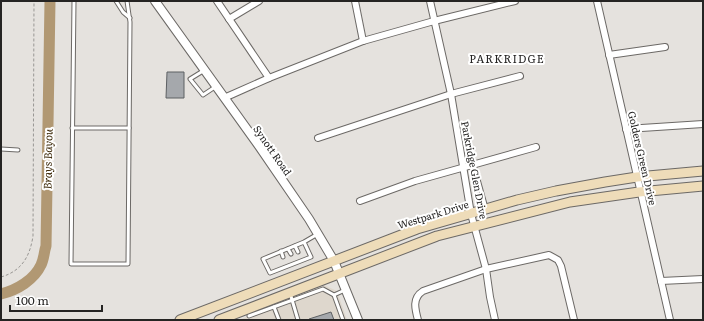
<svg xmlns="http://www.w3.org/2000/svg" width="704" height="321" font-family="Literata,serif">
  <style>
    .built { fill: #ded7cd }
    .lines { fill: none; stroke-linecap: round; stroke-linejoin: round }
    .river { stroke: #b19873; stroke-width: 11 }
    .building { fill: #a5a8ac; stroke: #5d6063 }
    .service-casing { stroke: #6c6966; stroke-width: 5 }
    .minor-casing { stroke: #6c6966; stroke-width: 8 }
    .tertiary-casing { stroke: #6c6966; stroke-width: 10 }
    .secondary-casing { stroke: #6c6966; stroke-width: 11 }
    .path { stroke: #999794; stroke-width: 1; stroke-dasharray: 3 2; stroke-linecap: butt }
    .service { stroke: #fff; stroke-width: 3 }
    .minor { stroke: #fff; stroke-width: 6 }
    .tertiary { stroke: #fff; stroke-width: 8 }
    .secondary { stroke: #eedcb9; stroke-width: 9 }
    .labels { text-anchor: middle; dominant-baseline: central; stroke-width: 4; stroke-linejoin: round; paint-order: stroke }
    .street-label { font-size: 10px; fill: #252423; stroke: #fff }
    .neighbourhood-label { font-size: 11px; letter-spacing: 1px; fill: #252423; stroke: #fff }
    .water-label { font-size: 11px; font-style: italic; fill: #3d2a0a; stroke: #fff }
  </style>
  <rect width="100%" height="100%" fill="#e5e2de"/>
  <!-- built -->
  <path class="built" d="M324 285 337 291 347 320H239Z"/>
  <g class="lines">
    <!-- river -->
    <path class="river" d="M1 294C17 290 34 280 41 265 44 259 44 252 46 246L50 1"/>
  </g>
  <!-- building -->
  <g class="building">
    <path d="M167 72H184V98H166Z"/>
    <path d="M331 312 334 320H309V319Z"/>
  </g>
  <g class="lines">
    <!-- service casing -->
    <g class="service-casing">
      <g id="service">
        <path d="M74 1 71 264H128L130 22 127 1"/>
        <path d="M116 1 123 12 130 18"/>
        <path d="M203 71 190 79 203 95 215 87"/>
        <path d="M72 128H129"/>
        <path d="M1 149 18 150"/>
        <path d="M474 165 486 208"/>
        <path d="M304 242 311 257 270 273 263 259 304 242 316 235"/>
        <path d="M295 246 298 252"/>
        <path d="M288 249 291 254"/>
        <path d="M281 251 283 257"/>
        <path d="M290 293 298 320"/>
        <path d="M274 307 279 320"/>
        <path d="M249 316 323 289 334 295"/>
        <path d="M343 320 334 295 345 290"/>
      </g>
    </g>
    <!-- minor casing -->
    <g class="minor-casing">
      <g id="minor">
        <path d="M217 1 269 78"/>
        <path d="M355 1 363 41"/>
        <path d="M430 1 451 94 471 214 486 269 490 297 495 320"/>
        <path d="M597 1 670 320"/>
        <path d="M229 19 259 1"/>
        <path d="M609 55 665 47"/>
        <path d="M224 98 269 78 363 41 434 21 515 1"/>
        <path d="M626 129 703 124"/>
        <path d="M318 138 451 94 520 76"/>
        <path d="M360 201 415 181 536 147"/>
        <path d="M661 281 703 279"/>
        <path d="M418 320C415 309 412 298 423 291L486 269 549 255 558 260 561 266 574 320"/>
      </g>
    </g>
    <!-- tertiary casing -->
    <g class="tertiary-casing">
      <path id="tertiary" d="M155 1 259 146 309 219 334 261 358 320"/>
    </g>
    <!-- secondary casing -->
    <g class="secondary-casing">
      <g id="secondary">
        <path d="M180 320 417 229 517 200 556 191 605 182 637 177 703 171"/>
        <path d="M219 320 437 236 570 202 639 192 703 186"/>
      </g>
    </g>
    <!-- path -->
    <path class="path" d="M1 277C22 271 30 256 33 236L34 1"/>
    <!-- service -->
    <use href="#service" class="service"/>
    <!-- minor -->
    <use href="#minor" class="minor"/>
    <!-- tertiary -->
    <use href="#tertiary" class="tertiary"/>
    <!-- secondary -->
    <use href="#secondary" class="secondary"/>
  </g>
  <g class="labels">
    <!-- street labels -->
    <g class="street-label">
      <text transform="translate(273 150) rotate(55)">Synott Road</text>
      <text transform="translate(643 158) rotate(77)">Golders Green Drive</text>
      <text transform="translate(475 170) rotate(79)">Parkridge Glen Drive</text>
      <text transform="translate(433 214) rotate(-17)">Westpark Drive</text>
    </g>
    <!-- neighbourhood labels -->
    <g class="neighbourhood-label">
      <text x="507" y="58">PARKRIDGE</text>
    </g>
    <!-- water labels -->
    <g class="water-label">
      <text transform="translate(47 159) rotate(-89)">Brays Bayou</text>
    </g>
  </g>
  <!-- border -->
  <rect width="704" height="321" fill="none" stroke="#252423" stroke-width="4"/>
  <!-- scale -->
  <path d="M10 305v6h92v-6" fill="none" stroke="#252423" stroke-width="2"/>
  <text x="16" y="305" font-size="12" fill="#252423" stroke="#ffffff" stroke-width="3" paint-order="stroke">100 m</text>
</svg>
